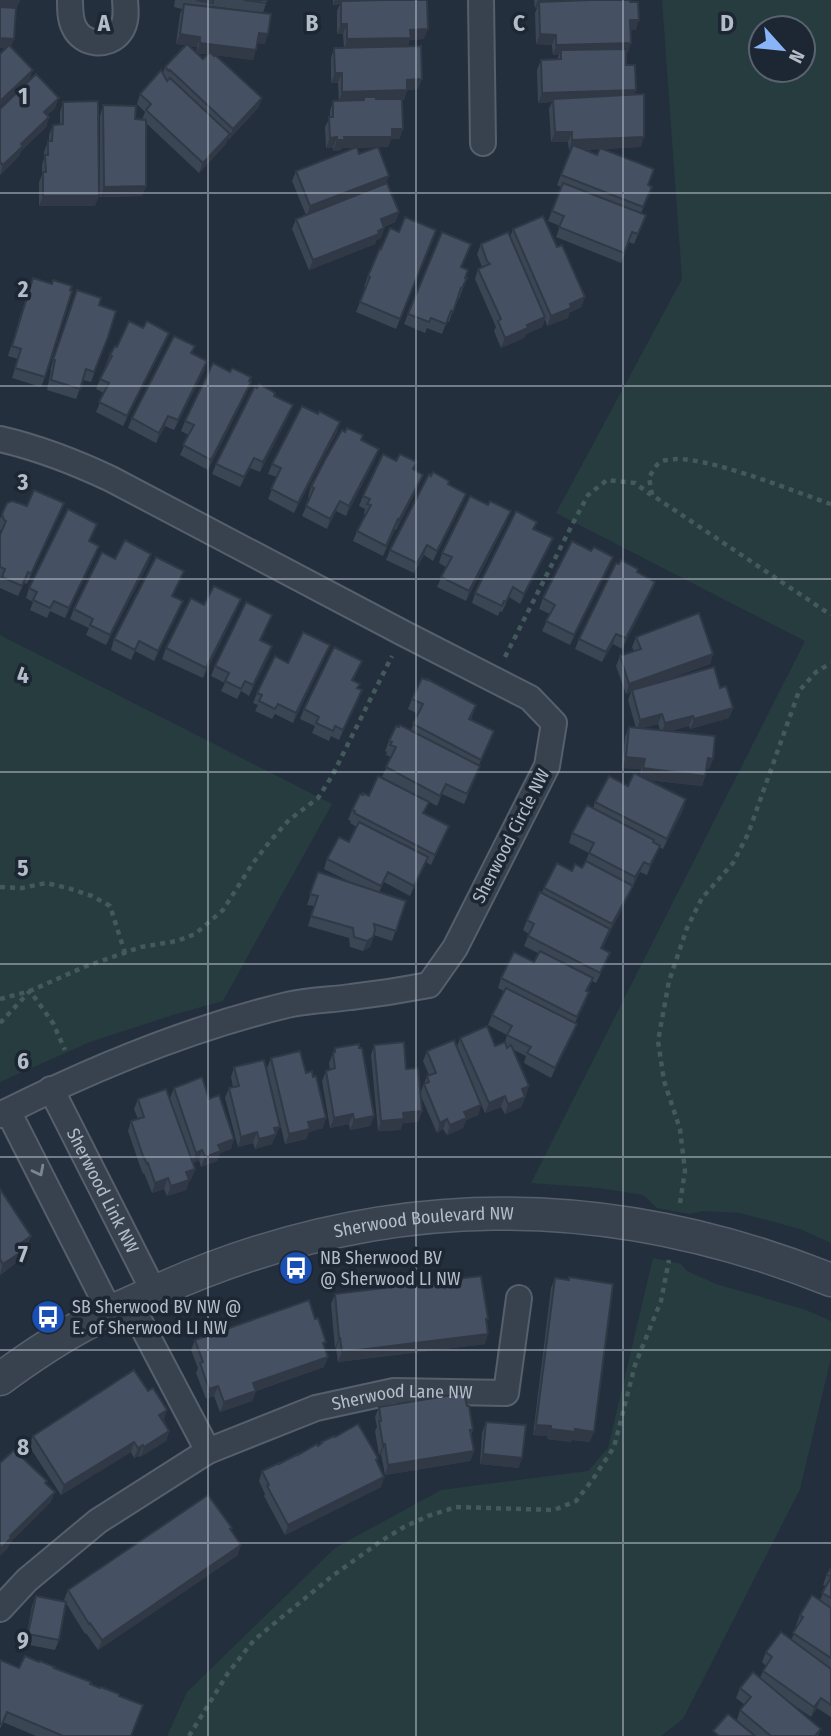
<svg xmlns="http://www.w3.org/2000/svg" width="831" height="1736" font-family="'Fira Sans Condensed',sans-serif">
  <style>
    .green { fill: #263c3f; fill-rule: evenodd }
    .lines { fill: none; stroke-linecap: round; stroke-linejoin: round }
    .minor-casing { stroke: #565f6c; stroke-width: 28 }
    .tertiary-casing { stroke: #565f6c; stroke-width: 35 }
    .path { stroke: #44595c; stroke-width: 4.5; stroke-dasharray: 5 5; stroke-linecap: butt }
    .minor { stroke: #38414e; stroke-width: 24 }
    .tertiary { stroke: #38414e; stroke-width: 32 }
    .wall { fill: #3b4654; fill-rule: evenodd }
    .shaded-wall { fill: #303945 }
    .building { fill: #455162; stroke: #303945; stroke-width: 2 }
    .oneway { stroke: #7c8592 }
    .grid { fill: none; stroke: #b4bcc9; stroke-width: 2; stroke-opacity: 0.55 }
    .labels { text-anchor: middle; dominant-baseline: central; stroke-width: 7; stroke-linejoin: round; paint-order: stroke }
    .street-label { font-size: 18px; fill: #b4bcc9; stroke: #1d2633 }
    .poi-label { font-size: 18px; fill: #b4bcc9; stroke: #1d2633; text-anchor: start }
    .grid-label { font-size: 23px; text-anchor: middle; font-weight: bold; fill: #b4bcc9; stroke: #1d2633; stroke-width: 7; stroke-linejoin: round; paint-order: stroke }
  </style>
  <rect width="100%" height="100%" fill="#242f3e"/>
  <!-- green -->
  <g class="green">
    <path d="M662 0H831V1243L800 1229 740 1213 703 1211 690 1214 657 1208 643 1195 599 1188 531 1183 805 641 556 513 682 279ZM761 28H803V70H761Z"/>
    <path d="M0 635 332 804 223 1001 176 1014 90 1042 0 1082Z"/>
    <path d="M653 1258 681 1264 687 1271 716 1284 806 1310 831 1321V1358L800 1489 683 1719 661 1736H167L187 1692 335 1548 441 1490 588 1471 608 1448Z"/>
  </g>
  <g class="lines">
    <!-- minor casing -->
    <g class="minor-casing">
      <g id="minor">
        <path d="M70 0C70 9 70 19 74 27 82 45 108 48 120 32 127 23 126 11 125 0"/>
        <path d="M481 0 483 143"/>
        <path d="M0 439C39 448 75 462 111 479L403 633 530 698 554 723 547 766 455 948 429 985C403 990 377 994 351 997 330 1000 308 1000 287 1005 188 1029 91 1069 0 1115"/>
        <path id="s1" d="M51 1089 154 1292"/>
        <path d="M8 1111 110 1312"/>
        <path d="M130 1303 208 1451"/>
        <path id="s2" d="M0 1609 27 1580 98 1521 208 1451 316 1408 394 1391 506 1393 519 1298"/>
      </g>
    </g>
    <!-- tertiary casing -->
    <g class="tertiary-casing">
      <g id="tertiary">
        <path id="s3" d="M0 1379C26 1360 52 1342 80 1327 105 1313 131 1303 157 1291 381 1190 604 1189 831 1280"/>
      </g>
    </g>
    <!-- path -->
    <g class="path">
      <path d="M831 504C799 494 685 445 659 463 655 466 652 473 649 477L652 495 831 615"/>
      <path d="M505 657 573 523 588 495 607 480 635 483 651 495"/>
      <path d="M0 887 22 888 46 883 68 888 92 896 110 906 125 953"/>
      <path d="M0 999 30 991 84 967 141 947 177 941 195 934 223 910 253 863 271 840 289 820 318 798 332 776 392 656"/>
      <path d="M0 1023 30 991 53 1023 65 1050"/>
      <path d="M680 1203 685 1171 680 1129 664 1081 658 1041 669 981 687 928 702 898 733 863 748 834 799 691 816 672 831 663"/>
      <path d="M189 1736 228 1673 254 1640 331 1577 381 1541 404 1527 428 1516 456 1507 554 1510 576 1501 593 1479 614 1447 635 1365 661 1301 669 1260"/>
    </g>
    <!-- minor -->
    <use href="#minor" class="minor"/>
    <!-- tertiary -->
    <use href="#tertiary" class="tertiary"/>
  </g>
  <!-- wall -->
  <g class="wall">
    <path d="M175 0H267L263 13 265 44 257 43 253 60 216 55 262 98 258 108 229 139 228 138 226 144 199 173 146 123V186L142 196 100 197V116L103 105 135 119 142 120 145 112 137 104 140 94 163 73 165 67 185 45 176 44 180 14 182 9 174 7ZM212 6 254 12 211 7ZM189 46 197 47 196 52ZM197 53 201 54H207L203 59Z"/>
    <path d="M333 0H379L342 1 424 39 410 40 407 47 422 79 418 89 407 90 404 100H402L403 129 399 139H391L388 147H378L386 183 399 212 395 222 384 227V228L381 238 376 240 375 244 309 270 292 229 296 219 306 215 292 181 296 171 356 148H342L341 150 333 151V148H326L325 127 330 117V111L333 101H339L338 83H331V58L334 48H344L343 34H337V11L340 4 333 5ZM377 147 359 154 357 148Z"/>
    <path d="M534 0H630L636 30H631L628 53H626V65L636 90 634 95 641 147 602 149 648 185 652 187 641 213 646 215 634 244 629 242 621 263 556 237 560 226 548 221 561 187 557 185 571 150H569L568 142H551L549 109 552 102 538 103 537 70 541 60H557L559 55H553L552 45 536 44 535 13 537 8H535ZM599 149 597 155 584 150Z"/>
    <path d="M63 102 95 206H39V182L42 175V165L44 158V152L48 141H49V135L53 125 60 124V112Z"/>
    <path d="M55 108 47 115 49 117 46 127 21 151 19 156 0 175V109Z"/>
    <path d="M513 229 557 247 585 297 581 307 569 313 568 318 547 326 545 319 542 327 526 334 524 338 501 348 494 331 496 327 475 279 478 269 482 267 477 254 481 244 510 237Z"/>
    <path d="M399 232 433 240 396 329 356 312 366 287H364L368 276 381 249Z"/>
    <path d="M462 267 465 278H467L459 299 457 298 449 322 447 321 442 334 427 328 425 333 404 324 408 314Z"/>
    <path d="M29 288 45 377 41 387 12 378 18 359 8 356Z"/>
    <path d="M77 290 99 305 108 337 91 382 83 380 76 399 47 390 51 370H50Z"/>
    <path d="M143 328 165 343 123 426 96 412 104 393 96 389 110 355 117 347Z"/>
    <path d="M195 346 192 354 207 361 204 371 174 430 165 426 156 443 128 428 132 418Z"/>
    <path d="M249 381 247 392 208 470 180 455 189 435 181 431 185 421Z"/>
    <path d="M274 396 293 405 289 415 260 472 250 468 240 487 212 474 216 464Z"/>
    <path d="M318 414 340 422 337 432 294 513 268 499 277 477 268 474 272 464Z"/>
    <path d="M361 440 375 459 346 516 336 511 327 529 302 516 310 498 308 497 311 487Z"/>
    <path d="M414 470 419 485 396 530 395 529 383 556 353 541 357 531 365 514H364L365 509 359 506 363 496Z"/>
    <path d="M448 485 462 504 433 561 424 555 414 573 386 560 390 550Z"/>
    <path d="M7 503 27 506 64 503 27 584 24 583 18 596 0 588V535L2 531 0 530V519Z"/>
    <path d="M507 521 466 601 437 587 446 567 439 563 442 553Z"/>
    <path d="M537 522 534 529 553 538 549 548 520 604 509 597 502 612 500 611 498 616 472 603 475 593Z"/>
    <path d="M93 534 89 542 99 546 95 556 65 618 50 611 47 618 30 610 33 602 26 598 29 588Z"/>
    <path d="M151 554 148 564 106 645 86 635 89 628 70 619 74 609Z"/>
    <path d="M609 567 570 645 542 631 550 614 539 609 543 598Z"/>
    <path d="M637 572 655 582 651 592 622 649 613 644 602 662 575 649 579 639Z"/>
    <path d="M180 581 173 596 183 601 179 611 154 661 135 651 131 660 111 650 114 639Z"/>
    <path d="M204 605 237 609 203 678 162 659 166 648Z"/>
    <path d="M268 625 261 640 269 656 249 696 241 691 237 699 221 691 225 683 211 676 215 666Z"/>
    <path d="M636 637 713 654 710 664 660 682 720 688 733 708 729 718 690 729 689 726 670 731 713 759 709 769H707L702 786 648 780 686 799 683 810 663 849 659 847 647 875 640 872 609 934 602 949 610 953 606 963 596 983 592 981 587 992 585 1003 575 1023 577 1024 573 1034 551 1078 524 1063 526 1056 514 1050 526 1096 521 1107 505 1114 501 1107 485 1113 474 1089 481 1105 478 1115 466 1120 463 1128 447 1135 443 1129 437 1133 420 1094 427 1076 429 1075 423 1061 427 1051 457 1047 460 1038 495 1046 505 1042 507 1035 488 1025 492 1015 504 991 498 988 501 978 534 962 538 953 524 946 529 934 523 930 527 920 544 888 572 871 582 868 586 861 589 853 569 843 572 833 593 809 595 802 628 786 640 775 641 769 622 768 625 737 629 727 636 728 628 700 631 692 626 694 616 666 620 656 634 651 632 647ZM658 724 660 730 642 728Z"/>
    <path d="M330 645 326 655 293 723 275 714 272 719 255 711 258 705 253 703 257 693 288 663Z"/>
    <path d="M362 661 353 681 358 688 362 690 339 740 331 736 329 741 312 733 315 726 300 719 304 709Z"/>
    <path d="M412 699 476 705 471 719 494 731 479 765 476 776 464 804 442 794 437 806 382 777 391 757 386 755 387 752 385 751 389 741 411 730 418 714 408 709Z"/>
    <path d="M369 796 425 814 449 826 431 865 426 862 410 896 384 882 379 892 406 901 392 941 374 935 370 947 363 951 350 947 349 938 308 926 314 906 307 905 318 872 352 883 324 869 327 859 349 842 357 827 350 823 351 821 348 820 352 810Z"/>
    <path d="M374 1045 406 1069 422 1111 418 1122 403 1123 400 1130 378 1131 371 1055Z"/>
    <path d="M335 1048 374 1116 370 1126 350 1130 349 1124 330 1128 322 1081 326 1071 330 1070 329 1063Z"/>
    <path d="M271 1058 323 1128 309 1132 306 1139 285 1144 267 1068Z"/>
    <path d="M234 1067 276 1137H274L272 1144 255 1149 253 1143 238 1147 225 1098 229 1088 233 1087 231 1077Z"/>
    <path d="M174 1088 209 1099 231 1149 220 1153 217 1161 201 1167 199 1160 193 1163 195 1169 191 1179 189 1180 186 1190 167 1196 164 1189 152 1193 144 1173 143 1174 140 1166 128 1131 131 1121 138 1119 134 1109 138 1099 170 1098Z"/>
    <path d="M0 1189 31 1236 27 1246 20 1251 17 1262 0 1275Z"/>
    <path d="M569 1277 590 1442 572 1440V1442L547 1439 548 1436 533 1435 551 1288 555 1278 568 1280Z"/>
    <path d="M335 1294 487 1323 485 1344 338 1362 336 1348H335L331 1304Z"/>
    <path d="M195 1340 324 1346 328 1357 324 1367 256 1391 252 1401 220 1412 214 1396 206 1399 196 1373 198 1368 191 1350Z"/>
    <path d="M467 1406 473 1430 471 1435 474 1451 470 1461 385 1475 381 1454 379 1455 375 1431 377 1427 375 1417 379 1407Z"/>
    <path d="M164 1420 169 1431 166 1441 140 1457 139 1456 134 1458 131 1452 61 1495 29 1446 33 1436Z"/>
    <path d="M486 1422 519 1468 480 1464 482 1433Z"/>
    <path d="M335 1437 377 1461 384 1477 381 1487 285 1535 264 1496 265 1494 259 1481 262 1471 279 1464 318 1446 320 1444 321 1442Z"/>
    <path d="M231 1530 238 1555 98 1650 86 1633 85 1634 66 1603 59 1640 55 1650 25 1644 32 1606 36 1596 65 1601 64 1600 68 1590Z"/>
    <path d="M831 1568V1717L817 1708 811 1717 788 1701 821 1729 818 1736H756L737 1720 740 1710 745 1705 736 1698 740 1688 760 1678 763 1671 766 1666 762 1662 766 1652 791 1640 798 1626 796 1625 800 1615 820 1600 826 1586 823 1585 827 1574Z"/>
    <path d="M0 1660 19 1668H54L119 1696 131 1736H36L3 1722 0 1729Z"/>
  </g>
  <!-- shaded-wall -->
  <g class="shaded-wall">
    <path d="M335 0H379L342 1 340 4 333 5Z"/>
    <path d="M538 0H618L539 2 537 8H535Z"/>
    <path d="M0 1 19 2 15 12 0 11Z"/>
    <path d="M630 20H639L636 30H626Z"/>
    <path d="M341 24H347L343 34H337Z"/>
    <path d="M428 29 424 39 410 40 407 48 344 50 347 39 410 30Z"/>
    <path d="M259 33 268 34 265 44 255 43Z"/>
    <path d="M180 34 200 37 197 47 176 44Z"/>
    <path d="M540 34 556 35 552 45 536 44Z"/>
    <path d="M0 38 14 39 10 49 0 48Z"/>
    <path d="M200 43 256 50 253 60 196 53Z"/>
    <path d="M631 43 628 53 561 55V50L559 55H553L556 45Z"/>
    <path d="M33 70 29 80 0 107V101Z"/>
    <path d="M335 73H342L338 83H331Z"/>
    <path d="M422 79 418 89 403 90 407 80Z"/>
    <path d="M407 90 404 100 364 101V97L363 101 339 102 342 92Z"/>
    <path d="M636 90 632 100 553 99 552 102 538 103 542 93Z"/>
    <path d="M59 98 55 108 40 122 44 112Z"/>
    <path d="M262 98 258 108 229 139 233 129Z"/>
    <path d="M49 117 46 127 21 151 19 156 0 175 3 165 21 144Z"/>
    <path d="M392 129H403L399 139H391L388 147 342 148 341 150 333 151 337 140 344 137Z"/>
    <path d="M555 132H572L568 142H551Z"/>
    <path d="M230 134 226 144 199 173 203 163Z"/>
    <path d="M337 137 333 148H326L330 138Z"/>
    <path d="M644 137 641 147 569 150 572 140Z"/>
    <path d="M389 176 385 186 307 216 310 206Z"/>
    <path d="M126 186H146L142 196 100 197 104 187Z"/>
    <path d="M43 196H99L95 206H39Z"/>
    <path d="M399 212 395 222 377 229 381 219Z"/>
    <path d="M384 228 381 238 376 240 375 244 309 270 313 260Z"/>
    <path d="M585 297 581 307 569 313 568 318 547 326 551 316 570 304Z"/>
    <path d="M545 317 542 327 526 334 524 338 501 348 505 338 527 325Z"/>
    <path d="M169 333 165 343 123 426 127 416Z"/>
    <path d="M207 361 204 371 174 430 178 420Z"/>
    <path d="M251 382 247 392 208 470 211 460Z"/>
    <path d="M293 405 289 415 260 472 263 462Z"/>
    <path d="M168 416 165 426 156 443 159 433Z"/>
    <path d="M340 422 337 432 294 513 298 503Z"/>
    <path d="M379 449 375 459 346 516 349 506Z"/>
    <path d="M254 458 250 468 240 487 244 477Z"/>
    <path d="M423 475 419 485 396 530 399 520Z"/>
    <path d="M466 494 462 504 433 561 437 551Z"/>
    <path d="M340 501 336 511 327 529 330 519Z"/>
    <path d="M64 503 60 514 27 584 31 574Z"/>
    <path d="M511 511 507 521 466 601 469 591Z"/>
    <path d="M553 538 549 548 520 604 524 594Z"/>
    <path d="M427 545 424 555 414 573 417 563Z"/>
    <path d="M99 546 95 556 65 618 69 608Z"/>
    <path d="M151 554 148 564 106 645 110 635Z"/>
    <path d="M613 557 609 567 570 645 574 635Z"/>
    <path d="M655 582 651 592 622 649 626 638Z"/>
    <path d="M241 599 237 609 203 678 206 668Z"/>
    <path d="M183 601 179 611 154 661 158 651Z"/>
    <path d="M616 634 613 644 602 662 606 652Z"/>
    <path d="M330 645 326 655 293 723 296 713Z"/>
    <path d="M272 646 269 656 249 696 253 685Z"/>
    <path d="M713 654 710 664 632 692V690L631 692 626 694 629 684Z"/>
    <path d="M362 690 358 701 339 740 343 730Z"/>
    <path d="M733 708 729 718 690 729 694 719Z"/>
    <path d="M662 714 658 724 637 730 640 720Z"/>
    <path d="M693 716 689 726 661 734 665 723Z"/>
    <path d="M626 757 645 759 641 769 622 768Z"/>
    <path d="M708 758 713 759 709 769H705Z"/>
    <path d="M643 768 705 776 702 786 639 779Z"/>
    <path d="M686 799 683 810 663 849 667 839Z"/>
    <path d="M449 826 445 836 431 865 435 855Z"/>
    <path d="M660 846 656 856 647 875 650 865Z"/>
    <path d="M428 857 424 867 410 896 414 886Z"/>
    <path d="M644 862 640 872 632 887 635 877Z"/>
    <path d="M633 886 629 896 609 934 612 924Z"/>
    <path d="M373 937 370 947 363 951 367 941Z"/>
    <path d="M589 992 585 1003 573 1027 577 1017Z"/>
    <path d="M577 1024 573 1034 551 1078 555 1068Z"/>
    <path d="M529 1086 526 1096 518 1099 522 1089Z"/>
    <path d="M505 1096 501 1107 485 1113 489 1103Z"/>
    <path d="M525 1097 521 1107 505 1114 508 1104Z"/>
    <path d="M481 1105 478 1115 466 1120 463 1128 447 1135 450 1125 464 1112Z"/>
    <path d="M422 1111 418 1122 403 1123 400 1130 378 1131 381 1121 403 1113Z"/>
    <path d="M353 1114 349 1124 330 1128 334 1118Z"/>
    <path d="M374 1116 370 1126 350 1130 354 1120Z"/>
    <path d="M326 1118 323 1128 309 1132 306 1139 285 1144 289 1134 308 1122Z"/>
    <path d="M447 1119 443 1129 437 1133 440 1123Z"/>
    <path d="M280 1127 272 1144 255 1149 259 1139 274 1128Z"/>
    <path d="M257 1132 253 1143 238 1147 241 1137Z"/>
    <path d="M234 1139 231 1149 220 1153 217 1161 201 1167 205 1157 218 1145Z"/>
    <path d="M202 1150 199 1160 192 1163 196 1153Z"/>
    <path d="M195 1169 191 1179 183 1182 186 1172Z"/>
    <path d="M168 1178 164 1189 152 1193 155 1183Z"/>
    <path d="M189 1180 186 1190 167 1196 171 1186Z"/>
    <path d="M31 1236 27 1246 13 1256 17 1246Z"/>
    <path d="M21 1252 17 1262 0 1274 3 1264Z"/>
    <path d="M488 1334 485 1344 338 1362 342 1352Z"/>
    <path d="M339 1338H340L336 1348H335Z"/>
    <path d="M328 1357 324 1367 249 1393 253 1383Z"/>
    <path d="M218 1386 214 1396 206 1399 209 1389Z"/>
    <path d="M256 1391 252 1401 220 1412 224 1402Z"/>
    <path d="M167 1410 164 1420 156 1425 159 1415Z"/>
    <path d="M536 1425 551 1426 548 1436 533 1435Z"/>
    <path d="M551 1429H575L594 1432 590 1442 572 1440V1442L547 1439Z"/>
    <path d="M169 1431 166 1441 140 1457 144 1447Z"/>
    <path d="M134 1442 131 1452 61 1495 64 1485Z"/>
    <path d="M385 1444 381 1454 379 1455 383 1445Z"/>
    <path d="M143 1445 139 1456 134 1458 138 1448Z"/>
    <path d="M474 1451 470 1461 385 1475 388 1465Z"/>
    <path d="M483 1454 522 1458 519 1468 480 1464Z"/>
    <path d="M384 1477 381 1487 285 1535 288 1525Z"/>
    <path d="M55 1492 51 1502 10 1543 8 1548 0 1556V1549L10 1536Z"/>
    <path d="M241 1545 238 1555 98 1650 102 1640Z"/>
    <path d="M821 1698 817 1708 811 1717 814 1707Z"/>
  </g>
  <!-- building -->
  <g class="building">
    <path d="M0 0H19V2L0 1Z"/>
    <path d="M196 0H213V3Z"/>
    <path d="M244 0H267L266 3Z"/>
    <path d="M385 0H427L428 29 410 30 411 38 347 39V24H341V1Z"/>
    <path d="M590 0H630V2H638L639 20H630L631 43 556 45V35L540 34 539 2Z"/>
    <path d="M184 4 271 14 268 34 259 33 256 50 200 43V37L180 34Z"/>
    <path d="M0 7 16 8 14 39 0 38Z"/>
    <path d="M187 44 203 59 210 52 214 56 215 55 262 98 233 129 170 70 169 71 165 67Z"/>
    <path d="M9 45 33 70 0 101V54Z"/>
    <path d="M421 46 422 79 407 80V90L342 92V73H335L334 48Z"/>
    <path d="M626 49V65H635L636 90 542 93 541 60 561 59V50Z"/>
    <path d="M161 70 167 81 170 78 230 134 203 163 146 110 151 104 140 94Z"/>
    <path d="M36 74 59 98 44 112 49 117 21 144 23 146 3 165 0 162V109Z"/>
    <path d="M644 94V137L572 140V132H555L553 99Z"/>
    <path d="M364 97H376V99H402L403 129H392V137H344L345 140H337V137L330 138 329 117H333V101L364 100Z"/>
    <path d="M98 101 99 196H43V172H46L45 155H48V141H52L53 125 63 124V102Z"/>
    <path d="M103 105 136 106 135 119 146 120V186L104 187Z"/>
    <path d="M573 145 597 155 600 148 654 169 648 185 652 187 643 207 561 175Z"/>
    <path d="M357 147 359 154 378 147 389 176 310 206 296 171Z"/>
    <path d="M387 183 399 212 381 219 384 228 378 231 379 234 313 260 296 219Z"/>
    <path d="M563 183 646 215 638 234 632 232 624 253 559 227 564 216 552 211Z"/>
    <path d="M543 216 557 247 562 245 585 297 570 304 571 308 551 316 513 229Z"/>
    <path d="M405 217 436 230 400 319 360 302 370 277 368 276 380 248 381 249 390 228 399 232Z"/>
    <path d="M442 232 471 244 461 267 468 270 465 278H467L462 288H461L453 312 451 311 446 324 431 318 429 322 408 314Z"/>
    <path d="M508 232 545 317 527 325 528 328 505 338 498 321 501 319 478 269 490 264 487 261 481 244Z"/>
    <path d="M33 278 52 284 53 280 72 286 70 290 72 291 45 377 15 368 21 349 12 346Z"/>
    <path d="M77 290 101 298 99 305 116 311 108 337 94 372 86 369 80 389 51 380 55 360H53Z"/>
    <path d="M129 321 143 328 147 321 169 333 127 416 99 402 109 383 100 379 112 356 110 355 115 346 117 347Z"/>
    <path d="M174 336 195 346 191 353 207 361 178 420 168 416 159 433 132 418Z"/>
    <path d="M213 363 230 372 232 368 251 377 249 381 251 382 211 460 183 445 194 425 185 421Z"/>
    <path d="M259 384 275 393 274 396 293 405 263 462 254 458 244 477 216 464 255 386 257 388Z"/>
    <path d="M302 406 318 414 319 411 340 422 298 503 271 489 281 468 272 464Z"/>
    <path d="M347 428 363 435 361 440 379 449 349 506 340 501 330 519 306 506 314 488 311 487 326 458 342 430 345 432Z"/>
    <path d="M383 454 396 461 400 454 417 462 413 469 423 475 399 520 398 519 386 546 357 531 371 505 367 504 370 499 363 496Z"/>
    <path d="M433 472 449 481 448 484 466 494 437 551 427 545 417 563 390 550 429 474 431 476Z"/>
    <path d="M34 490 64 503 31 574 28 572 22 586 2 577 5 569 0 567V535L6 521 4 520 2 514 7 503 12 501 27 506Z"/>
    <path d="M470 496 488 505 490 501 511 511 469 591 441 577 452 557 442 553Z"/>
    <path d="M68 509 97 524 89 541 99 546 69 608 54 601 50 608 33 600 37 592 29 588Z"/>
    <path d="M516 511 537 522 533 529 553 538 524 594 513 587 506 602 504 601 502 606 475 593Z"/>
    <path d="M125 540 151 554 110 635 90 625 93 619 74 609 102 552 115 559Z"/>
    <path d="M572 541 591 551 594 547 613 557 574 635 546 621 555 605 543 598Z"/>
    <path d="M156 557 184 571 172 596 183 601 158 651 139 641 135 650 114 639Z"/>
    <path d="M621 560 638 569 637 572 655 582 626 638 616 634 606 652 579 639 616 563 619 564Z"/>
    <path d="M214 586 241 599 206 668 166 648 191 598 204 605Z"/>
    <path d="M246 602 272 615 260 640 272 646 253 685 245 681 241 689 225 681 229 673 215 666Z"/>
    <path d="M699 613 713 654 629 684 620 656 641 649 636 637Z"/>
    <path d="M303 632 330 645 296 713 278 704 275 709 259 701 262 695 257 693 275 656 288 663Z"/>
    <path d="M334 647 362 661 352 680 360 684 357 688 362 690 343 730 335 726 333 731 316 723 319 717 304 709Z"/>
    <path d="M714 667 720 688 726 686 733 708 694 719 693 716 665 723 662 714 640 720 632 690Z"/>
    <path d="M422 678 427 680V679L476 705 469 719 494 731 481 760 413 724 423 704 412 699Z"/>
    <path d="M400 725 480 766 467 794 446 784 440 796 386 767 396 747 390 745 392 742 389 741 396 726 399 727Z"/>
    <path d="M629 727 715 736 713 759 708 758 705 776 643 768 645 759 626 757Z"/>
    <path d="M634 773 686 799 667 839 595 802 609 776 628 786Z"/>
    <path d="M378 776 429 802 423 813 449 826 435 855 354 813 355 811 352 810 360 794 363 795V793L369 796Z"/>
    <path d="M587 805 654 840 653 842 660 846 650 865 644 862 635 877 589 853 594 843 572 833Z"/>
    <path d="M359 822 428 857 414 886 388 872 381 886 327 859 339 837 349 842Z"/>
    <path d="M586 861 633 886 612 924 544 888 557 863 572 871 575 864 582 868Z"/>
    <path d="M318 872 406 901 396 931 374 924 375 930 373 937 367 941 354 937 353 928 311 916 318 896 310 894Z"/>
    <path d="M540 892 610 929 601 948 610 953 600 973 528 936 534 924 527 920Z"/>
    <path d="M540 951 593 978 586 991 589 992 577 1017 501 978 514 952 534 962Z"/>
    <path d="M506 988 577 1024 555 1068 527 1053 531 1047 507 1035 512 1026 492 1015Z"/>
    <path d="M487 1026 495 1046 505 1042 507 1048 511 1045 529 1086 522 1089 525 1097 508 1104 505 1096 489 1103 460 1038Z"/>
    <path d="M454 1040 481 1105 464 1112 467 1118 450 1125 447 1119 440 1123 424 1084 429 1082 427 1076 436 1073 427 1051Z"/>
    <path d="M404 1042 406 1069 418 1068 422 1111 403 1113 404 1119 381 1121 374 1045Z"/>
    <path d="M359 1044V1048H362L374 1116 354 1120 353 1114 334 1118 326 1071 335 1068 333 1053 335 1052V1048Z"/>
    <path d="M300 1051 306 1073 312 1071 313 1077 316 1076 326 1118 308 1122 310 1129 289 1134 271 1058Z"/>
    <path d="M264 1060 280 1127 274 1128 276 1134 271 1136 259 1139 257 1132 241 1137 229 1088 239 1086 234 1067Z"/>
    <path d="M202 1077 209 1099 219 1095 234 1139 218 1145 221 1151 205 1157 202 1150 196 1153 174 1088Z"/>
    <path d="M166 1089 195 1169 186 1172 189 1180 171 1186 168 1178 155 1183 148 1163 147 1164 143 1156 131 1121 144 1117 138 1099Z"/>
    <path d="M0 1189 31 1236 17 1246 21 1252 3 1264 0 1259Z"/>
    <path d="M481 1276 488 1319H486L488 1334 342 1352 340 1338H339L335 1294Z"/>
    <path d="M569 1277 613 1284 594 1432 575 1429V1432L551 1429V1426L536 1425 555 1278 569 1280Z"/>
    <path d="M309 1300 315 1319 318 1318 326 1342 323 1343 328 1357 253 1383 256 1391 224 1402 218 1386 209 1389 200 1363 203 1362 195 1340Z"/>
    <path d="M134 1370 148 1391 153 1388 167 1410 159 1415 169 1431 144 1447 143 1445 138 1448 134 1442 64 1485 33 1436Z"/>
    <path d="M464 1393 467 1406H469L473 1430H470L474 1451 388 1465 385 1444 383 1445 379 1421H381L379 1407Z"/>
    <path d="M486 1422 526 1425 522 1458 483 1454Z"/>
    <path d="M358 1424 378 1458 376 1460 384 1477 288 1525 267 1486 269 1485 262 1471 279 1463V1464L298 1454V1455L317 1444 318 1446 322 1443 321 1442 334 1436 335 1437Z"/>
    <path d="M14 1450 47 1481 45 1483 55 1492 10 1536 11 1538 0 1549V1463Z"/>
    <path d="M208 1495 232 1528 230 1529 241 1545 102 1640 90 1623 89 1624 68 1590Z"/>
    <path d="M831 1568V1577L827 1574Z"/>
    <path d="M831 1578V1598L822 1593Z"/>
    <path d="M812 1595 831 1608V1658L793 1633 803 1617 800 1615Z"/>
    <path d="M36 1596 66 1602 59 1640 28 1634Z"/>
    <path d="M781 1632 831 1669V1705L821 1698 814 1707 763 1671 772 1657 766 1652Z"/>
    <path d="M25 1656 39 1662 40 1661 55 1667 54 1668 91 1682 90 1684 100 1688 101 1687 119 1694V1696L143 1705 131 1736H63L7 1712 2 1724H0V1660L19 1668Z"/>
    <path d="M753 1672 821 1729 815 1736H771L740 1710 751 1697 740 1688Z"/>
    <path d="M728 1714 755 1736H719L713 1731Z"/>
  </g>
  <!-- one-way arrows -->
  <defs><path id="oneway-chevron" d="M-2-3.5L2.5 0L-2 3.5" fill="none" stroke-width="1.6" stroke-linecap="round" stroke-linejoin="round" transform="scale(1.75)"/></defs>
  <use class="oneway" href="#oneway-chevron" transform="translate(39 1171) rotate(63)"/>
  <!-- grid -->
  <path class="grid" d="M208 0V1736M416 0V1736M623 0V1736M0 193H831M0 386H831M0 579H831M0 772H831M0 964H831M0 1157H831M0 1350H831M0 1543H831"/>
  <!-- icons -->
  <defs>
    <g id="bus-disc" transform="scale(1.75)"><circle r="9.5" fill="#1a4fb4" stroke="#1d2633"/><path d="M-5-6H5V4H4V6H2V4H-2V6H-4V4H-5ZM-3.5-4V0h7V-4ZM-3.5 1.2v1.5H-2V1.2ZM2 1.2v1.5H3.5V1.2Z" fill="#fff"/></g>
  </defs>
  <g fill-rule="evenodd">
    <use href="#bus-disc" x="296" y="1268"/>
    <use href="#bus-disc" x="48" y="1317"/>
  </g>
  <g class="labels">
    <!-- street labels -->
    <g class="street-label">
      <text transform="translate(511 836) rotate(-63)">Sherwood Circle NW</text>
      <text stroke="none"><textPath href="#s1" startOffset="114">Sherwood Link NW</textPath></text>
      <text stroke="none"><textPath href="#s3" startOffset="458">Sherwood Boulevard NW</textPath></text>
      <text stroke="none"><textPath href="#s2" startOffset="466">Sherwood Lane NW</textPath></text>
    </g>
    <!-- poi labels -->
    <g class="poi-label">
      <text x="320" y="1258">NB Sherwood BV<tspan x="320" dy="21">@ Sherwood LI NW</tspan></text>
      <text x="72" y="1307">SB Sherwood BV NW @<tspan x="72" dy="21">E. of Sherwood LI NW</tspan></text>
    </g>
  </g>
  <g class="grid-label">
    <text x="104" y="31">A</text>
    <text x="312" y="31">B</text>
    <text x="519" y="31">C</text>
    <text x="727" y="31">D</text>
    <text x="23" y="104">1</text>
    <text x="23" y="297">2</text>
    <text x="23" y="490">3</text>
    <text x="23" y="683">4</text>
    <text x="23" y="876">5</text>
    <text x="23" y="1069">6</text>
    <text x="23" y="1262">7</text>
    <text x="23" y="1455">8</text>
    <text x="23" y="1648">9</text>
  </g>
  <!-- north arrow -->
  <g transform="translate(782 49) rotate(117)"><circle r="33" fill="#1d2633" stroke="#59626f" stroke-width="2"/>
  <path d="M0-5L12 26L0 18L-12 26Z" fill="#8ab4f8"/>
  <text y="-10" font-size="19" font-weight="bold" text-anchor="middle" fill="#b4bcc9">N</text>
  </g>
</svg>
